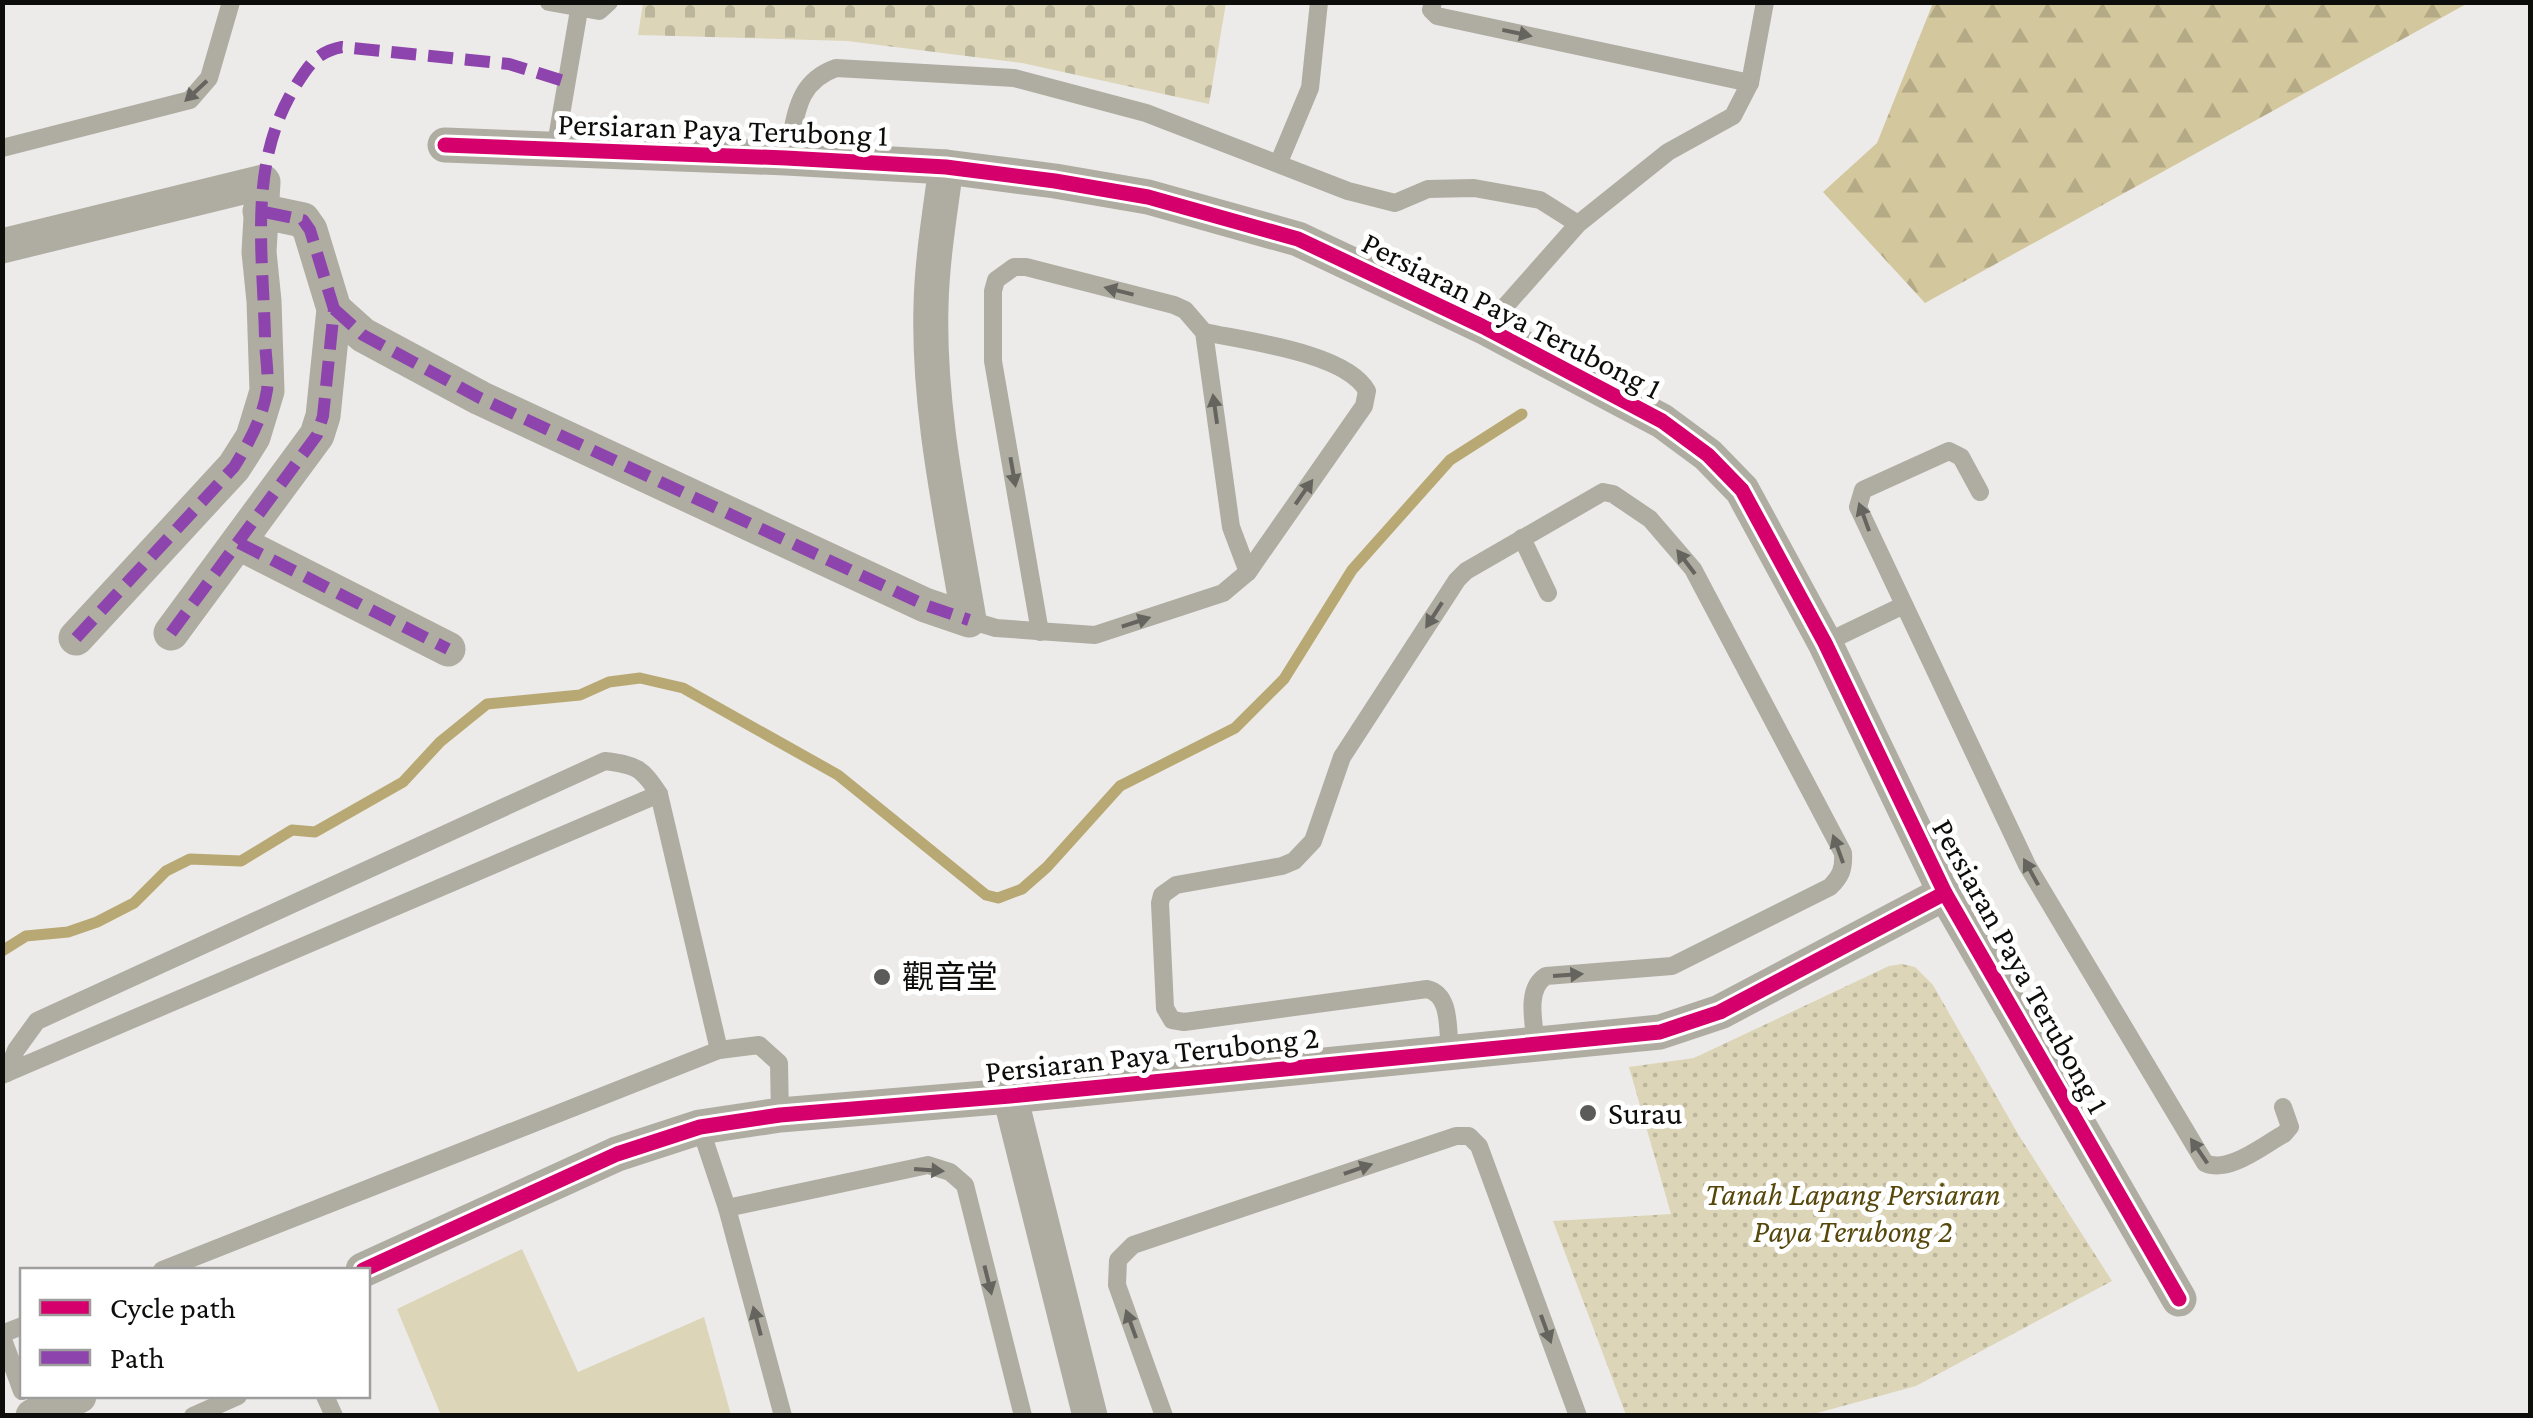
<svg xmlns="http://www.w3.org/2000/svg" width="2533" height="1418" font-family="'Crimson Pro','Noto Sans SC',serif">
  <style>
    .grass { fill: #ddd5b8 }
    .forest { fill: url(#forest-firs) }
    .cemetery { fill: url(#cemetery-stones) }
    .park { fill: url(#park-dots) }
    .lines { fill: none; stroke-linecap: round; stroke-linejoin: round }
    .stream { stroke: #b8a873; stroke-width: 11 }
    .lane { stroke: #afaca2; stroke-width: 18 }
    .street { stroke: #afaca2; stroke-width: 35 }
    .quiet { stroke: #8e44ad; stroke-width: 12; stroke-dasharray: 25 12; stroke-linecap: butt }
    .cycleway-casing { stroke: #fff; stroke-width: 21 }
    .cycleway { stroke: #d6006c; stroke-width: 15 }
    .oneway { fill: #66645e }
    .poi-dot { fill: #5b5b59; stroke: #fff; stroke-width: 4 }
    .labels { text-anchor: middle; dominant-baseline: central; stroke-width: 10; stroke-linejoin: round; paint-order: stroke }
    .street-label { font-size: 32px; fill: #0d0d0c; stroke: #fff }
    .poi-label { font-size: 32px; fill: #0d0d0c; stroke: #fff; text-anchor: start }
    .park-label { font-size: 32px; font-style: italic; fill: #56470b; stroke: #fff }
  </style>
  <defs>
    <pattern id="forest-firs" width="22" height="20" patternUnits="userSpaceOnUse" patternTransform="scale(2.5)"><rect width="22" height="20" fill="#d3c79d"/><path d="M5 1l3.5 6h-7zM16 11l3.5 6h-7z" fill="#b4aa86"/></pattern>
    <pattern id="cemetery-stones" width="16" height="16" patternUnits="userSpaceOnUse" patternTransform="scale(2.5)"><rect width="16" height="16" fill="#ddd5b8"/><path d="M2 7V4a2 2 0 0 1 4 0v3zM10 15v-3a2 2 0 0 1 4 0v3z" fill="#bcb69d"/></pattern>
    <pattern id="park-dots" width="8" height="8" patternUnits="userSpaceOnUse" patternTransform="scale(2.5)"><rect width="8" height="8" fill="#ddd5b8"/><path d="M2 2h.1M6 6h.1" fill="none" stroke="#bcb69d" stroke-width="1.8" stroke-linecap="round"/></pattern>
  </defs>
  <rect width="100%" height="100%" fill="#ecebe9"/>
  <!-- grass -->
  <path class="grass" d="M522 1249 578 1372 704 1317 731 1415H441L397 1309Z"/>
  <!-- forest -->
  <path class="forest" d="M1933 3V2L2468 3 1925 303 1823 192 1877 143Z"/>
  <!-- cemetery -->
  <path class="cemetery" d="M643 3V2L1226 3 1209 104 1022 63 847 41 638 35Z"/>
  <!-- park -->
  <path class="park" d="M1902 964 1915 967 1933 985 2018 1134 2112 1281 1916 1386 1810 1415H1626L1553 1221 1671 1214 1629 1067 1694 1058 1889 966Z"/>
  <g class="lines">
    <!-- stream -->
    <path class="stream" d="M2 951 26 936 68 932 97 922 134 903 166 871 190 859 241 861 292 830 315 832 403 782 440 742 487 704 580 695 609 682 640 678 683 688 838 775 986 895 998 898 1022 889 1047 867 1120 786 1235 728 1284 679 1352 570 1450 460 1522 414"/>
    <!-- lane -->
    <g class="lane">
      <path d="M549 2 599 11 609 2"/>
      <path d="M1433 2 1431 10 1437 16 1750 83 1765 2"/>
      <path d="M2 148 190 100 209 78 231 2"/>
      <path d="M555 150 579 10"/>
      <path d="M786 158C797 118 794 83 836 68L1014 78 1146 113 1348 191 1395 203 1428 189 1474 188 1540 200 1578 224"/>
      <path d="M1279 162 1310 88 1319 2"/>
      <path d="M1486 328 1578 224 1668 152 1733 116 1750 83"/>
      <path d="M1980 492 1961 457 1949 451 1863 490 1858 507 2027 865 2205 1163C2229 1174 2263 1145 2284 1134L2290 1127 2283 1107"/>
      <path d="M1522 538 1548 593"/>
      <path d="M969 620 996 628 1095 635 1223 593 1248 572 1364 406 1367 391C1347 353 1246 341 1204 332"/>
      <path d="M1040 632 993 361V291L996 280 1014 267H1026L1174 305 1185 310 1204 332 1231 527 1248 572"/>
      <path d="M1825 643 1904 605"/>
      <path d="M1450 1052C1447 1030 1452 995 1427 989L1184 1022 1172 1020 1165 1008 1160 903 1162 895 1176 885 1282 866 1294 861 1313 841 1342 757 1457 580 1466 571 1603 492 1613 494 1650 519 1693 569 1843 853C1844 869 1841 876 1830 887L1672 966 1546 976C1525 989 1534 1023 1536 1045"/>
      <path d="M7 1073 16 1050 37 1021 605 761C637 765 642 768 659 794L719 1050"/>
      <path d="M2 1075 659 794"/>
      <path d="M700 1127 727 1208"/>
      <path d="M162 1270 719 1050 759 1045 779 1063 780 1115"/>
      <path d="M2 1334 22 1326"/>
      <path d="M2 1337 22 1391"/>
      <path d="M325 1396 334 1416"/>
      <path d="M193 1416 238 1396"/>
      <path d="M783 1416 727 1208 928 1165 950 1172 965 1185 1023 1416"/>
      <path d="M1164 1416 1117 1285 1118 1260 1133 1245 1456 1136H1469L1479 1146 1578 1416"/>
    </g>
    <!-- street -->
    <g class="street">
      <path d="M445 145 786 158 946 167 1055 181 1148 197 1298 239 1486 328 1662 421 1708 455 1742 490 1825 643 1945 893 2179 1299"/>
      <path d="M2 246 263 182 259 252 264 301 267 391 253 437 234 467 76 638"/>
      <path d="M334 309 363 335 480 398 925 605 969 620C952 517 928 411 931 306 932 259 940 213 946 167"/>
      <path d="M239 543 448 649"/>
      <path d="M171 633 317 435 323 416 334 309 310 230 303 220 260 211"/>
      <path d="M1010 1096 1090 1416"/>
      <path d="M363 1270 617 1154 700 1127 780 1115 1010 1096 1660 1032 1720 1012 1945 893"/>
      <path d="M33 1416 79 1396"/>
    </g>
    <!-- quiet -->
    <g class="quiet">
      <path d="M334 309 363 335 480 398 925 605 969 620"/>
      <path d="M239 543 448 649"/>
      <path d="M171 633 317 435 323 416 334 309 310 230 303 220 260 211"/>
      <path d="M76 638 234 467C248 444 263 418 267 390 269 373 265 354 265 337 263 252 248 167 293 90 307 68 315 52 342 47L509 64 567 82"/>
    </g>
    <!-- cycleway casing -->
    <g class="cycleway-casing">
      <g id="cycleway">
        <path d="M445 145 786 158 946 167 1055 181 1148 197 1298 239 1486 328 1662 421 1708 455 1742 490 1825 643 1945 893 2179 1299"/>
        <path d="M363 1270 617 1154 700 1127 780 1115 1010 1096 1660 1032 1720 1012 1945 893"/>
      </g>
    </g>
    <!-- cycleway -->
    <use href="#cycleway" class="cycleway"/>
  </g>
  <!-- one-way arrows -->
  <defs><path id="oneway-solid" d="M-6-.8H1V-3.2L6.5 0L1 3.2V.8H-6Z" transform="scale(2.5)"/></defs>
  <g class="oneway">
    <use href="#oneway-solid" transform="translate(1517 33) rotate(12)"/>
    <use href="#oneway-solid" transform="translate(196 91) rotate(137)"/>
    <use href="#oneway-solid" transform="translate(1119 291) rotate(-166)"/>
    <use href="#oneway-solid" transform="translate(1215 409) rotate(-98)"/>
    <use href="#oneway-solid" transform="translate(1013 472) rotate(80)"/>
    <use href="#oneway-solid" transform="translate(1304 492) rotate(-55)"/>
    <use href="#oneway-solid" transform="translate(1864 517) rotate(-110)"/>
    <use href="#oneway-solid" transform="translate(1686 562) rotate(-127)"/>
    <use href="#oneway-solid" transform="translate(1434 615) rotate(123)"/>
    <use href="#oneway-solid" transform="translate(1136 622) rotate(-18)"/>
    <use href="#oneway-solid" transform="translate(1838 849) rotate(-110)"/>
    <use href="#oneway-solid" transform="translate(2031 872) rotate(-119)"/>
    <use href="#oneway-solid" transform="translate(1568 975) rotate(-4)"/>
    <use href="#oneway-solid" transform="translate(2199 1151) rotate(-124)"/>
    <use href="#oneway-solid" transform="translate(1358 1169) rotate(-19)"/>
    <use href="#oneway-solid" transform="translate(929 1170) rotate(4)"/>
    <use href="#oneway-solid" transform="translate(988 1280) rotate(76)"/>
    <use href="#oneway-solid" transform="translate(757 1321) rotate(-105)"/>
    <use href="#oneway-solid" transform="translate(1131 1324) rotate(-110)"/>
    <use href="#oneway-solid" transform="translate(1546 1329) rotate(70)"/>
  </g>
  <!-- markers -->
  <g class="poi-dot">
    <circle cx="882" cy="977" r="10"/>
    <circle cx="1588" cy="1113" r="10"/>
  </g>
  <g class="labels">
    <!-- street labels -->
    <g class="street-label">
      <text transform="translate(723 129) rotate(2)">Persiaran Paya Terubong 1</text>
      <text transform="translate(1512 315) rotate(27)">Persiaran Paya Terubong 1</text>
      <text transform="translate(2021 966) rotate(61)">Persiaran Paya Terubong 1</text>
      <text transform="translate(1152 1054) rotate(-6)">Persiaran Paya Terubong 2</text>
    </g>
    <!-- poi labels -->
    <g class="poi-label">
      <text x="902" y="977">觀音堂</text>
      <text x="1608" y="1113">Surau</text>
    </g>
    <!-- park labels -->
    <g class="park-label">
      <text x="1853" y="1194">Tanah Lapang Persiaran<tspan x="1853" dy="37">Paya Terubong 2</tspan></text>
    </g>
  </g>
  <!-- border -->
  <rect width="2533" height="1418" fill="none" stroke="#0d0d0c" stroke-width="10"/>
  <!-- legend -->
  <rect x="20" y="1268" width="350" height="130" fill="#ffffff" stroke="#9e9e9e" stroke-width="2.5"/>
  <rect x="40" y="1300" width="50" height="15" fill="#d6006c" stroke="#9e9e9e" stroke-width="2.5"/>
  <text x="110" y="1318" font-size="30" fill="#0d0d0c">Cycle path</text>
  <rect x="40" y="1350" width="50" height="15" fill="#8e44ad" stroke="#9e9e9e" stroke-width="2.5"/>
  <text x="110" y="1368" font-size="30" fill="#0d0d0c">Path</text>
</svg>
